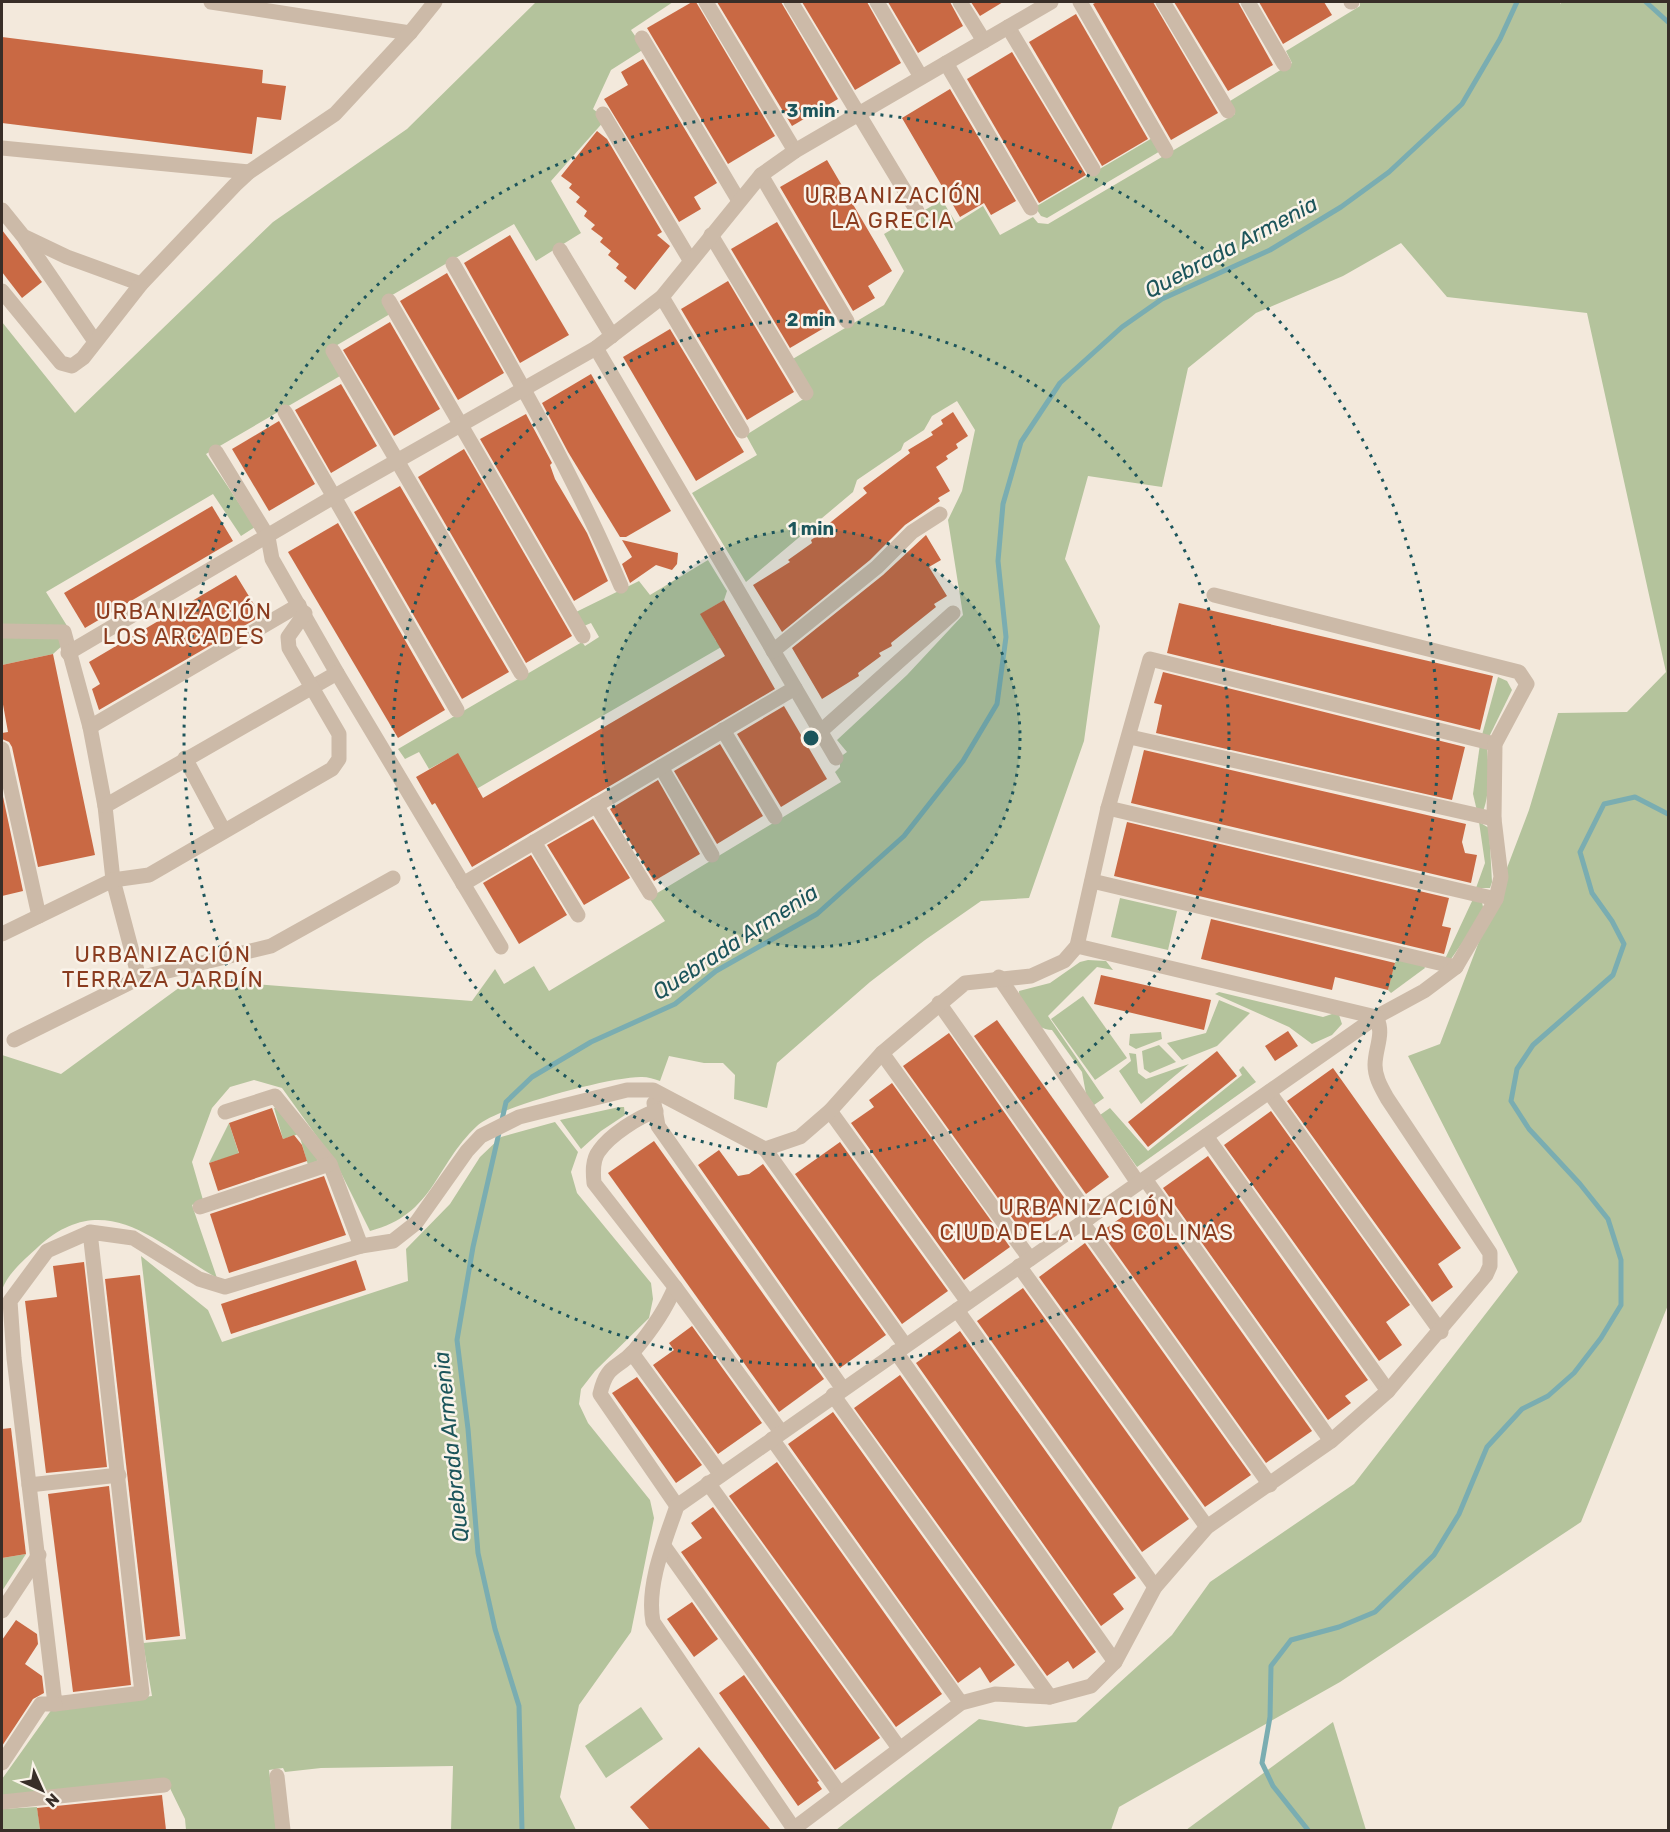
<svg xmlns="http://www.w3.org/2000/svg" width="1670" height="1832" font-family="Rubik,sans-serif">
  <style>
    .green { fill: #b4c39c }
    .lines { fill: none; stroke-linecap: round; stroke-linejoin: round }
    .stream { stroke: #7aadb1; stroke-width: 5 }
    .building { fill: #c96944 }
    .minor { stroke: #ccbaa8; stroke-width: 15 }
    .ring { fill: none; stroke: #1c555b; stroke-width: 3; stroke-dasharray: 3 6 }
    .labels { text-anchor: middle; dominant-baseline: central; stroke-width: 5; stroke-linejoin: round; paint-order: stroke }
    .neighbourhood-label { font-size: 22px; letter-spacing: 1.5px; fill: #8a3c1f; stroke: #faf3e9 }
    .water-label { font-size: 22px; font-style: italic; fill: #1c555b; stroke: #faf3e9 }
    .centre { fill: #1c555b; stroke: #faf3e9; stroke-width: 3 }
    .ring-label { font-size: 18px; text-anchor: middle; font-weight: bold; fill: #1c555b; stroke: #faf3e9; stroke-width: 5; stroke-linejoin: round; paint-order: stroke }
  </style>
  <rect width="100%" height="100%" fill="#f3e9dc"/>
  <!-- green -->
  <g class="green">
    <path d="M536 2H673L631 30 644 49 611 70 593 109 606 119 551 181 581 233 536 261 514 224 382 301 390 314 327 351 340 376 206 454 255 527 241 536 213 494 46 592 69 629 2 626V322L75 413 273 222 407 129Z"/>
    <path d="M1360 2H1560V4L1562 2H1668V1305L1581 1522 1340 1682 1119 1807 1111 1830H836L979 1719 1026 1727 1076 1722 1172 1635 1210 1582 1354 1484 1518 1272 1408 1056 1440 1044 1529 810 1558 713 1627 712 1666 672 1587 313 1447 297 1401 243 1343 276 1256 313 1188 368 1162 487 1088 476 1065 559 1100 626 1084 741 1029 898 981 901 925 940 870 982 777 1063 767 1108 734 1099 735 1075 723 1063H704L669 1056 660 1081C654 1079 648 1077 642 1077 613 1076 497 1107 477 1126 434 1166 435 1214 370 1231L336 1163 282 1088 254 1080 230 1087 212 1108 192 1162 203 1200 192 1205 217 1278C156 1243 105 1186 38 1247 26 1258 7 1274 2 1290 0 1305 3 1325 2 1340V1055L61 1074 191 979 472 1001 495 969 504 984 534 966 549 991 665 921 649 898 841 782 835 772 840 767V757L847 752 837 740 907 675 963 615 948 520 962 491 975 430 957 401 932 416 924 430 904 443 901 450 857 480 853 492 746 582 692 493 757 455 746 435 813 393 791 360 884 305 904 271 884 234 942 200 956 223 983 206 1000 235 1033 217 1038 223 1048 224 1235 114 1230 101 1292 63 1286 51 1360 6Z"/>
    <path d="M1154 137 1162 150 1047 218 1041 216 1035 207Z"/>
    <path d="M708 560 727 591 724 600 701 614 716 641 740 627 742 635 449 805 457 754 429 769 419 752 405 759 398 749 582 642 585 646 599 637 591 623 584 626 576 612 639 581 650 595Z"/>
    <path d="M60 635 64 644 53 654 2 665V637Z"/>
    <path d="M1498 677 1507 681 1512 690 1490 735H1482Z"/>
    <path d="M1480 744 1487 749C1489 767 1490 794 1483 811H1477L1473 794Z"/>
    <path d="M1479 822 1489 828 1492 882 1490 888H1476L1485 863Z"/>
    <path d="M1120 898 1177 911 1168 950 1111 937Z"/>
    <path d="M1473 899 1482 902 1484 912 1451 959H1445Z"/>
    <path d="M1088 960 1106 961 1113 970 1097 967 1048 1016 1104 1098 1094 1105 1086 1094 1082 1072 1052 1030C1035 1030 1019 1008 1019 991L1050 983 1080 962Z"/>
    <path d="M1400 960 1424 966 1425 968 1391 993 1388 990 1395 962Z"/>
    <path d="M1219 992 1323 1017 1338 1012 1342 1024 1332 1035 1312 1044 1289 1027 1215 994Z"/>
    <path d="M1083 996 1127 1058 1095 1080 1051 1019Z"/>
    <path d="M1219 1000 1250 1013 1217 1046 1182 1060 1167 1043 1206 1033Z"/>
    <path d="M1161 1032 1162 1039 1136 1049 1129 1045 1130 1034Z"/>
    <path d="M1159 1045 1176 1062 1150 1073 1144 1069 1142 1051Z"/>
    <path d="M1129 1053 1136 1054 1138 1073 1146 1079 1189 1064 1141 1104 1119 1071 1131 1061Z"/>
    <path d="M1243 1066 1256 1082 1137 1167 1100 1115 1110 1108 1148 1151 1242 1075 1239 1070Z"/>
    <path d="M279 1106 321 1159 308 1165 299 1134 283 1139 274 1108Z"/>
    <path d="M619 1107H624L625 1115 601 1131 581 1149 560 1120Z"/>
    <path d="M555 1122 578 1152 571 1172 577 1193 651 1283 653 1299 649 1318 595 1371 581 1389 579 1404 588 1423 650 1500 654 1518 631 1632 579 1705 560 1797 576 1830H451L453 1766 321 1768 285 1772 283 1768 269 1770 277 1830H186L185 1819 165 1778 2 1796V1779L52 1709 152 1696 143 1643 186 1639 141 1256 208 1310 222 1342 408 1281 406 1249 450 1204 480 1157 501 1137Z"/>
    <path d="M229 1123 239 1154 209 1163Z"/>
    <path d="M26 1554 2 1591V1558Z"/>
    <path d="M641 1707 663 1739 606 1778 585 1746Z"/>
    <path d="M1333 1722 1366 1830H1186Z"/>
    <path d="M37 1807 40 1830H2V1809Z"/>
  </g>
  <g class="lines">
    <!-- stream -->
    <g class="stream">
      <path d="M1646 2 1668 22"/>
      <path d="M522 1830 519 1706 495 1629 478 1553 468 1429 457 1340 473 1247 506 1102 532 1077 591 1042 675 1004 716 971 817 914 904 836 963 761 997 704 1006 637 998 561 1003 504 1021 442 1060 383 1122 327 1162 299 1270 250 1341 207 1389 172 1462 104 1500 39 1517 2"/>
      <path d="M1308 1830 1273 1786 1262 1763 1270 1717 1271 1666 1291 1640 1339 1627 1375 1612 1434 1555 1459 1514 1487 1447 1522 1409 1548 1396 1574 1373 1601 1338 1621 1305V1260L1608 1219 1580 1184 1529 1129 1511 1101 1517 1069 1533 1045 1613 975 1624 944 1612 921 1592 893 1580 852 1604 804 1635 797 1668 814"/>
    </g>
  </g>
  <!-- building -->
  <g class="building">
    <path d="M692 2H696L775 136 728 164 647 28Z"/>
    <path d="M717 2H781L838 99 792 126Z"/>
    <path d="M802 2H867L901 63 855 90Z"/>
    <path d="M888 2H950L963 26 918 53Z"/>
    <path d="M971 2H1003L980 16Z"/>
    <path d="M1097 2H1153L1218 113 1171 140 1093 4Z"/>
    <path d="M1174 2H1238L1273 65 1228 91Z"/>
    <path d="M1259 2H1324L1332 15 1283 44Z"/>
    <path d="M1076 14 1148 139 1102 166 1029 42Z"/>
    <path d="M2 37 263 70 262 83 286 86 281 120 257 117 252 154 2 123Z"/>
    <path d="M1012 52 1086 175 1039 203 967 79Z"/>
    <path d="M643 59 717 183 694 197 701 209 679 222 604 99 628 85 621 72Z"/>
    <path d="M950 89 1016 201 991 215 984 203 960 217 902 118Z"/>
    <path d="M597 131 607 139 662 232 657 235 670 246 635 290 624 281 627 277 616 268 619 264 608 255 611 251 600 242 603 238 591 229 595 225 584 216 587 211 576 202 580 197 569 188 572 184 561 176Z"/>
    <path d="M827 160 892 271 868 286 875 298 853 311 780 187Z"/>
    <path d="M777 222 836 321 790 348 731 249Z"/>
    <path d="M2 230 42 282 22 298 2 272Z"/>
    <path d="M510 235 569 335 520 363 464 263Z"/>
    <path d="M447 273 504 373 458 400 400 301Z"/>
    <path d="M728 281 794 392 747 420 681 309Z"/>
    <path d="M390 322 440 409 394 436 343 350Z"/>
    <path d="M670 329 744 452 696 481 623 357Z"/>
    <path d="M591 374 671 511 626 537H620L568 452 542 403Z"/>
    <path d="M341 384 377 446 331 473 295 410Z"/>
    <path d="M953 412 968 436 956 444 958 448 946 456 948 459 936 467 950 491 938 498 940 501 905 525 870 560 782 632 753 585 790 562 788 560 812 543 811 540 823 532 821 530 867 493 863 488 910 453 908 450 933 435 931 432 943 424 941 420Z"/>
    <path d="M526 414 552 463 550 465 555 479 587 533 608 581 574 601 480 439Z"/>
    <path d="M279 421 315 484 269 511 232 449Z"/>
    <path d="M464 449 572 636 526 663 418 477Z"/>
    <path d="M400 486 509 672 462 699 354 512Z"/>
    <path d="M212 506 233 541 85 628 64 593Z"/>
    <path d="M338 523 445 710 398 738 288 552Z"/>
    <path d="M926 535 941 560 929 567 947 596 934 604 936 607 891 643 892 646 879 653 881 656 858 673 859 676 822 699 792 648 883 575Z"/>
    <path d="M622 540 678 553 677 564 672 570 656 565 630 583 622 564 632 557Z"/>
    <path d="M236 575 261 616 99 710 92 689 100 684 89 662Z"/>
    <path d="M724 600 775 689 472 867 435 803 432 805 416 777 458 753 483 798 725 656 700 614Z"/>
    <path d="M1179 603 1493 676 1480 730 1167 653Z"/>
    <path d="M53 654 95 855 38 867 12 747 9 742 2 739V733L8 732 2 699V665Z"/>
    <path d="M1163 672 1465 747 1452 800 1156 733 1162 705 1154 703Z"/>
    <path d="M784 706 827 779 781 807 737 734Z"/>
    <path d="M720 744 763 816 717 844 674 771Z"/>
    <path d="M1144 750 1466 824 1462 842 1465 853 1477 855 1471 883 1131 803Z"/>
    <path d="M658 780 700 854 654 881 610 809Z"/>
    <path d="M2 792 23 891 2 896Z"/>
    <path d="M593 819 630 878 584 905 547 845Z"/>
    <path d="M1127 822 1449 898 1442 926 1451 928 1444 954 1114 876Z"/>
    <path d="M531 855 567 915 519 944 483 883Z"/>
    <path d="M1211 919 1395 963 1388 990 1335 977 1332 990 1201 959Z"/>
    <path d="M1101 975 1211 1000 1204 1030 1094 1004Z"/>
    <path d="M997 1020 1109 1177 1086 1194 974 1036Z"/>
    <path d="M1288 1031 1298 1046 1275 1061 1265 1046Z"/>
    <path d="M949 1033 1070 1206 1026 1237 903 1066Z"/>
    <path d="M1217 1051 1237 1076 1148 1147 1128 1122Z"/>
    <path d="M1333 1068 1461 1248 1438 1264 1453 1287 1432 1302 1287 1101Z"/>
    <path d="M892 1083 1010 1247 964 1280 851 1123 874 1107 869 1100Z"/>
    <path d="M272 1108 283 1139 294 1135 302 1145 307 1161 218 1191 209 1163 239 1153 229 1123Z"/>
    <path d="M1271 1111 1410 1305 1386 1322 1402 1345 1379 1361 1224 1145Z"/>
    <path d="M654 1141 824 1379 779 1412 608 1173Z"/>
    <path d="M840 1142 948 1291 902 1324 795 1174Z"/>
    <path d="M719 1150 738 1176 749 1174 763 1164 886 1335 840 1368 698 1165Z"/>
    <path d="M1208 1156 1368 1380 1345 1396 1351 1403 1328 1420 1163 1188Z"/>
    <path d="M324 1176 346 1235 229 1273 210 1214Z"/>
    <path d="M1147 1199 1312 1431 1266 1463 1101 1232Z"/>
    <path d="M1085 1243 1251 1475 1205 1507 1039 1277Z"/>
    <path d="M356 1260 366 1290 231 1334 221 1304Z"/>
    <path d="M84 1262 107 1467 46 1473 25 1301 57 1297 53 1266Z"/>
    <path d="M140 1275 180 1636 146 1640 105 1279Z"/>
    <path d="M1023 1288 1189 1519 1142 1552 977 1321Z"/>
    <path d="M692 1326 762 1423 718 1454 653 1365 674 1350 669 1343Z"/>
    <path d="M960 1331 1136 1578 1113 1594 1124 1609 1101 1626 916 1363Z"/>
    <path d="M900 1375 1096 1652 1073 1669 1068 1661 1047 1676 854 1408Z"/>
    <path d="M637 1377 702 1465 676 1483 612 1393Z"/>
    <path d="M833 1412 1015 1665 990 1683 980 1667 958 1683 788 1444Z"/>
    <path d="M11 1428 26 1554 2 1558V1429Z"/>
    <path d="M777 1462 942 1694 896 1727 729 1496Z"/>
    <path d="M109 1486 131 1685 73 1692 48 1494Z"/>
    <path d="M713 1507 880 1738 835 1770 681 1552 702 1538 691 1523Z"/>
    <path d="M692 1602 718 1639 694 1657 667 1619Z"/>
    <path d="M16 1620 37 1634 38 1644 25 1664 42 1676 44 1693 33 1699 2 1746V1640Z"/>
    <path d="M744 1675 819 1781 817 1782 822 1789 798 1806 719 1693Z"/>
    <path d="M699 1747 771 1830H650L630 1807Z"/>
    <path d="M162 1795 166 1830H40L37 1808Z"/>
  </g>
  <g class="lines">
    <!-- minor -->
    <g class="minor">
      <path d="M211 2 410 33"/>
      <path d="M706 2 795 151"/>
      <path d="M791 2 917 211"/>
      <path d="M877 2 921 77"/>
      <path d="M960 2 984 41"/>
      <path d="M1080 2 1166 151"/>
      <path d="M1163 2 1228 111"/>
      <path d="M1248 2 1284 64"/>
      <path d="M1351 2H1352"/>
      <path d="M1008 27 1093 169"/>
      <path d="M642 38 739 201"/>
      <path d="M946 63 1031 208"/>
      <path d="M603 114 690 260"/>
      <path d="M2 148 249 172"/>
      <path d="M761 175 847 321"/>
      <path d="M2 210 23 236 67 257 141 284"/>
      <path d="M711 235 806 393"/>
      <path d="M25 239 94 340"/>
      <path d="M560 250 612 336"/>
      <path d="M453 264C513 369 574 475 621 586"/>
      <path d="M2 291 61 363 72 366 83 358 141 284 235 185 249 172 335 114 410 33 435 2"/>
      <path d="M662 297 742 431"/>
      <path d="M389 301 583 636"/>
      <path d="M596 348 836 758"/>
      <path d="M333 351 521 673"/>
      <path d="M285 412 457 710"/>
      <path d="M216 452 268 537 272 559 337 673 501 947"/>
      <path d="M2 631 64 632 90 727 105 806 113 880 139 978 271 946 393 878"/>
      <path d="M773 651 877 567 912 532 940 514"/>
      <path d="M68 653 335 496 596 348 662 297 761 175 795 151 1051 2"/>
      <path d="M90 727 299 605"/>
      <path d="M723 730 775 817"/>
      <path d="M821 731 953 613"/>
      <path d="M1130 737 1494 819"/>
      <path d="M2 749 39 916"/>
      <path d="M185 758 224 831"/>
      <path d="M661 767 712 855"/>
      <path d="M596 805 650 893"/>
      <path d="M105 806 337 673"/>
      <path d="M1108 808 1496 899"/>
      <path d="M534 842 578 915"/>
      <path d="M1092 881 1456 967"/>
      <path d="M463 884 795 688"/>
      <path d="M2 934 113 880 149 875 332 769 339 759V734L289 648 288 637 305 613"/>
      <path d="M999 977 1138 1183"/>
      <path d="M939 1003 1090 1217"/>
      <path d="M14 1040 139 978"/>
      <path d="M882 1053 1030 1259"/>
      <path d="M1269 1092 1441 1332"/>
      <path d="M654 1103 658 1126 843 1389"/>
      <path d="M656 1111C638 1117 610 1135 599 1151 592 1160 593 1173 594 1183L675 1287C666 1309 650 1332 634 1351 617 1370 607 1363 600 1394L677 1506"/>
      <path d="M830 1111 968 1302"/>
      <path d="M225 1112 275 1096 330 1164 361 1246"/>
      <path d="M1206 1136 1388 1391"/>
      <path d="M765 1149 905 1345"/>
      <path d="M1145 1179 1331 1441"/>
      <path d="M200 1207 330 1164"/>
      <path d="M1082 1222 1270 1485"/>
      <path d="M90 1232 142 1693 55 1704 14 1358 10 1301 47 1251 90 1232 133 1238 199 1279 225 1287 361 1246 393 1241 416 1223 467 1151 481 1136 519 1117 627 1090H653L765 1149 800 1137 830 1111 882 1053 965 983 1031 976 1064 961 1077 946 1108 808 1150 659 1495 744"/>
      <path d="M1019 1266 1207 1527"/>
      <path d="M675 1287 781 1432"/>
      <path d="M957 1310 1155 1587"/>
      <path d="M896 1352 1115 1662"/>
      <path d="M632 1353 721 1475"/>
      <path d="M833 1395 1050 1697"/>
      <path d="M772 1439 961 1703"/>
      <path d="M708 1483 899 1748"/>
      <path d="M29 1485 119 1475"/>
      <path d="M664 1546 840 1794"/>
      <path d="M2 1611 39 1555"/>
      <path d="M2 1763 41 1704H55"/>
      <path d="M277 1776 283 1830"/>
      <path d="M2 1802 164 1785"/>
      <path d="M794 1829 653 1622C646 1585 665 1541 677 1506L1376 1017 1424 991 1456 967 1496 899 1501 877 1494 819 1495 744 1527 684 1519 672 1214 595"/>
      <path d="M792 1830 961 1703 995 1694 1050 1697 1091 1686 1115 1662 1155 1587 1207 1527 1331 1441 1388 1391 1486 1275 1490 1266V1253L1387 1098C1381 1087 1375 1077 1375 1065 1375 1048 1385 1033 1376 1017L1077 946"/>
    </g>
  </g>
  <!-- distance rings -->
  <circle cx="811" cy="738" r="209" fill="#1c555b" fill-opacity=".12"/>
  <g class="ring">
    <circle cx="811" cy="738" r="209"/>
    <circle cx="811" cy="738" r="418"/>
    <circle cx="811" cy="738" r="627"/>
  </g>
  <g class="labels">
    <!-- neighbourhood labels -->
    <g class="neighbourhood-label">
      <text x="893" y="195">URBANIZACIÓN<tspan x="893" dy="25">LA GRECIA</tspan></text>
      <text x="184" y="611">URBANIZACIÓN<tspan x="184" dy="25">LOS ARCADES</tspan></text>
      <text x="163" y="954">URBANIZACIÓN<tspan x="163" dy="25">TERRAZA JARDÍN</tspan></text>
      <text x="1087" y="1207">URBANIZACIÓN<tspan x="1087" dy="25">CIUDADELA LAS COLINAS</tspan></text>
    </g>
    <!-- water labels -->
    <g class="water-label">
      <text transform="translate(1231 247) rotate(-28)">Quebrada Armenia</text>
      <text transform="translate(735 942) rotate(-33)">Quebrada Armenia</text>
      <text transform="translate(451 1447) rotate(-96)">Quebrada Armenia</text>
    </g>
  </g>
  <circle cx="811" cy="738" r="9" class="centre"/>
  <g class="ring-label">
    <text x="811" y="117">3 min</text>
    <text x="811" y="326">2 min</text>
    <text x="811" y="535">1 min</text>
  </g>
  <!-- border -->
  <rect width="1670" height="1832" fill="none" stroke="#382e28" stroke-width="6"/>
  <!-- north arrow -->
  <g transform="translate(42 1790) rotate(135)" stroke="#faf3e9" stroke-width="4.5" paint-order="stroke">
  <path d="M0-4.5L10 22L0 15L-10 22Z" fill="#382e28"/>
  <text y="-9" font-size="16" font-weight="bold" text-anchor="middle" fill="#382e28">N</text>
  </g>
</svg>
